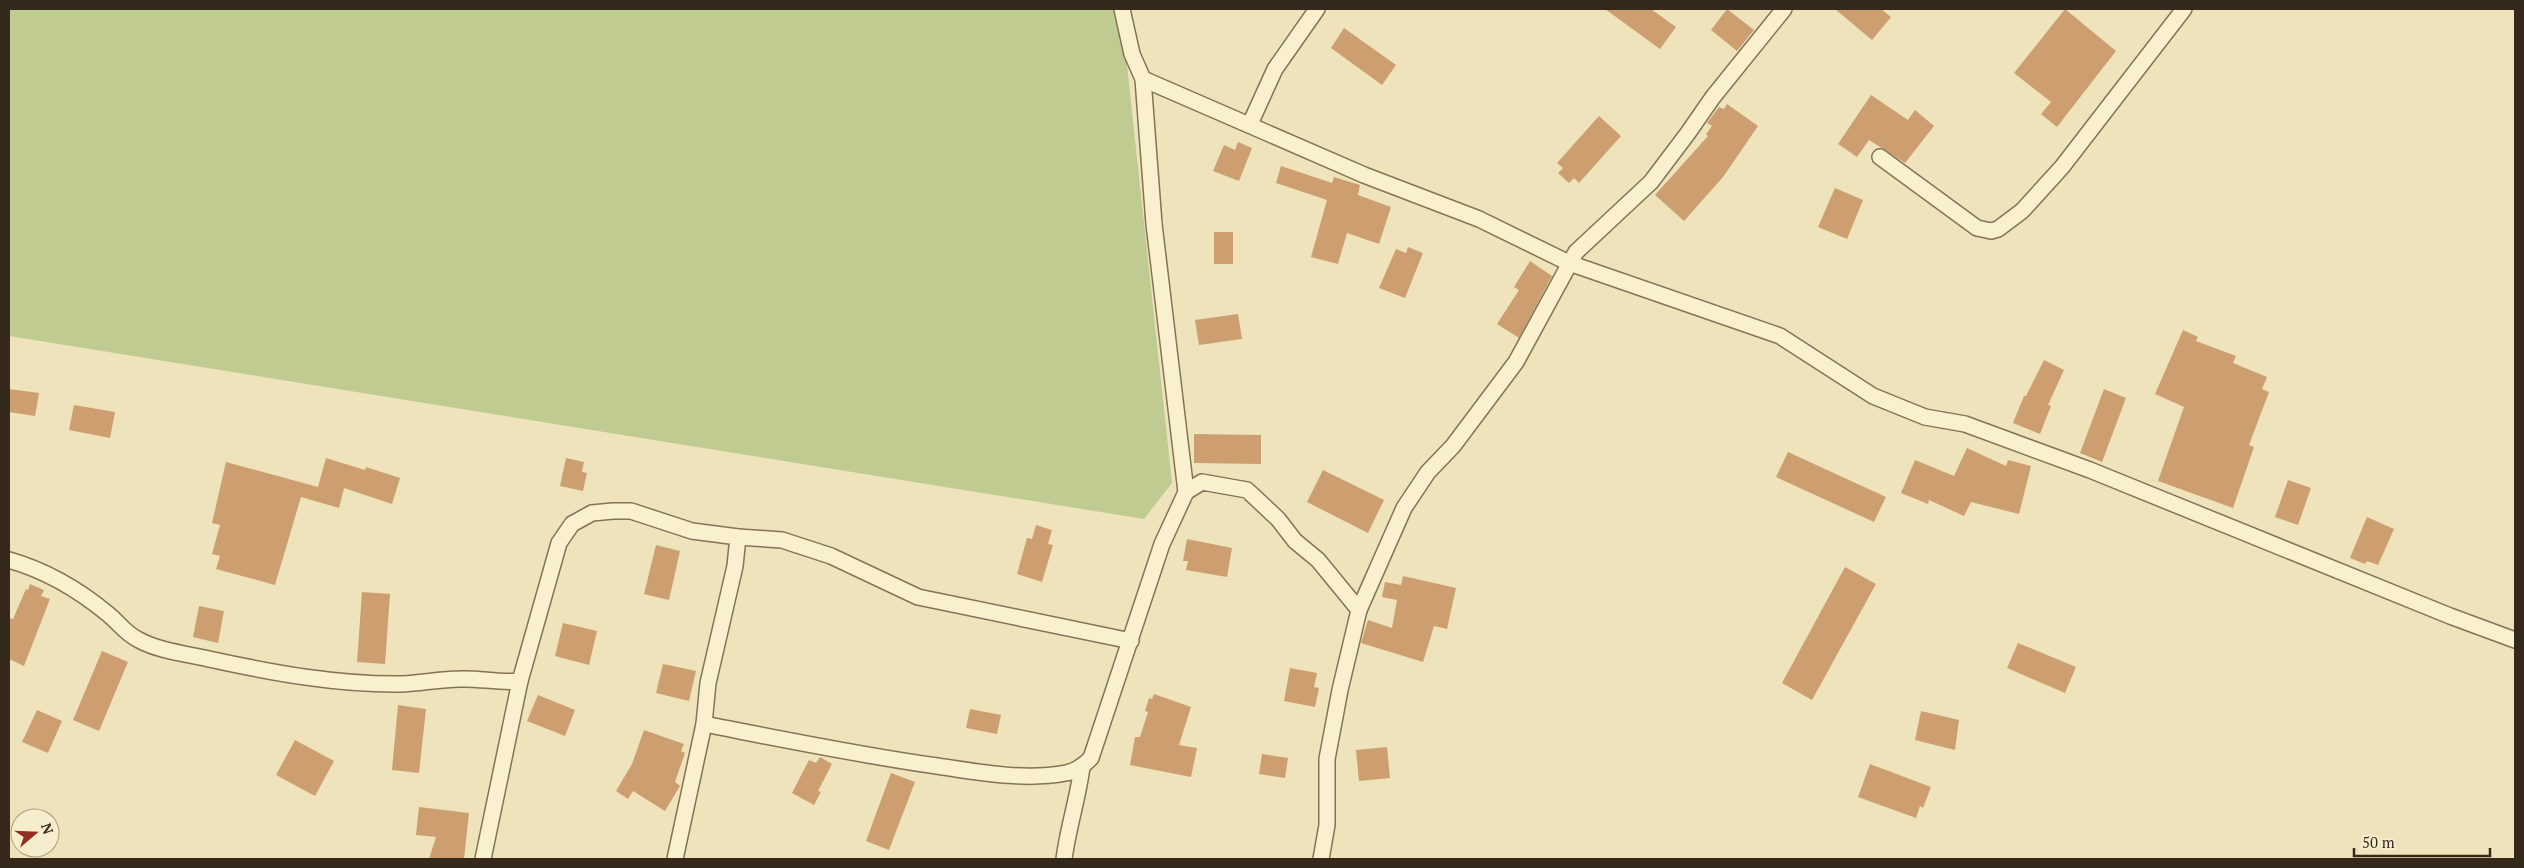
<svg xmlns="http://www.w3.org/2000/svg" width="2524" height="868" font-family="'PT Serif',serif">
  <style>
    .green { fill: #bfcb90 }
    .building { fill: #cd9f70 }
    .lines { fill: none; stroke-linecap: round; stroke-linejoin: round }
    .street-casing { stroke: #857355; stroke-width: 18 }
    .street { stroke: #f9f0ce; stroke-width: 15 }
  </style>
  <rect width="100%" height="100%" fill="#eee3bb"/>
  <!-- green -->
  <path class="green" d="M9 9H1121L1172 483 1144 519 9 336Z"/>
  <!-- building -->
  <g class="building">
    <path d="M1605 9H1651L1676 27 1660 49Z"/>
    <path d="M1727 9 1754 30 1737 51 1711 30Z"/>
    <path d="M1835 9H1881L1891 17 1872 40Z"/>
    <path d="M2065 9 2116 51 2057 127 2041 114 2051 102 2014 73Z"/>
    <path d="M1344 28 1396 65 1382 85 1331 48Z"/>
    <path d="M1871 95 1908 120 1915 110 1934 126 1905 163 1869 140 1857 157 1838 144Z"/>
    <path d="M1727 104 1758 126 1723 177 1684 221 1655 195 1708 136 1706 134 1712 126 1707 123 1719 107 1724 109Z"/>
    <path d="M1599 116 1621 136 1579 183 1574 178 1569 183 1558 173 1563 168 1557 163Z"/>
    <path d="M1238 142 1252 148 1239 181 1213 171 1224 145 1235 150Z"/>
    <path d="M1281 166 1332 183 1334 177 1360 185 1358 195 1391 207 1379 244 1347 233 1338 264 1311 257 1327 200 1276 183Z"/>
    <path d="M1835 188 1863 200 1847 239 1818 227Z"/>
    <rect x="1214" y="232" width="19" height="32"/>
    <path d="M1408 247 1423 253 1405 298 1379 288 1396 249 1406 253Z"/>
    <path d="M1530 261 1552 276 1519 338 1497 324 1519 290 1514 287Z"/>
    <path d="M1238 314 1242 339 1199 345 1195 320Z"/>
    <path d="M2183 330 2198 337 2196 341 2236 356 2233 363 2267 377 2262 389 2269 392 2249 445 2254 447 2233 508 2158 481 2184 407 2155 394Z"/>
    <path d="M2044 360 2064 370 2048 405 2051 406 2040 434 2013 423 2024 396H2026Z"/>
    <path d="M9 389 39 393 35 416 9 412Z"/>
    <path d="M2104 389 2126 398 2102 462 2080 453Z"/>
    <path d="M74 405 115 412 110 438 69 430Z"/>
    <path d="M1194 434 1261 435V464L1194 463Z"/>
    <path d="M1967 448 2006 466 2008 460 2031 466 2019 514 1971 502 1964 516 1929 500 1928 504 1901 493 1915 460 1954 476Z"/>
    <path d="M1788 452 1886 497 1874 522 1776 477Z"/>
    <path d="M326 458 365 470 366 467 400 478 392 504 344 488 339 508 301 497 275 585 216 569 220 556 212 554 220 525 212 523 226 462 318 487Z"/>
    <path d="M566 458 584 462 582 472 587 473 583 491 560 486Z"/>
    <path d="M1323 470 1384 500 1368 533 1307 502Z"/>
    <path d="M2288 480 2311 488 2298 525 2275 517Z"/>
    <path d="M2367 517 2394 529 2378 565 2367 561 2365 564 2350 558Z"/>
    <path d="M1036 525 1052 530 1048 544 1053 545 1042 582 1017 574 1027 538 1032 539Z"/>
    <path d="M1187 539 1232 548 1227 577 1186 570 1188 561H1183Z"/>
    <path d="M656 545 680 551 669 600 644 594Z"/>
    <path d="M1845 567 1876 584 1812 700 1782 683Z"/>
    <path d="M1403 576 1456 588 1447 629 1434 626 1423 662 1361 643 1368 620 1392 628 1397 600 1382 597 1385 582 1401 585Z"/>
    <path d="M30 584 44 590 41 596 50 599 24 666 9 659V618L13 619 26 589 28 590Z"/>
    <path d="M362 592 390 594 385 664 357 662Z"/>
    <path d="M199 606 224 611 218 643 193 637Z"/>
    <path d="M563 623 597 631 589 665 555 656Z"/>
    <path d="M2018 643 2076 667 2065 693 2007 668Z"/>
    <path d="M102 651 128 662 99 731 73 720Z"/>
    <path d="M663 664 696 671 689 701 656 693Z"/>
    <path d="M1290 668 1317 673 1314 687 1319 688 1315 707 1284 701Z"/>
    <path d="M1154 694 1191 707 1179 745 1197 748 1191 777 1130 765 1135 737H1140L1148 712 1145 711 1149 698 1152 699Z"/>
    <path d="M538 695 575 710 565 736 527 721Z"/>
    <path d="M398 705 426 709 419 773 392 770Z"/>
    <path d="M970 709 1001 715 997 734 966 728Z"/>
    <path d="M37 710 62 721 48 753 22 742Z"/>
    <path d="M1921 711 1959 720 1955 750 1915 740Z"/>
    <path d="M644 730 684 744 681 751 685 753 675 782 680 786 665 811 633 791 628 799 616 791 632 764Z"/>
    <path d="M295 740 334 761 315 796 276 775Z"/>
    <path d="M1387 747 1390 778 1359 781 1356 750Z"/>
    <path d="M1262 754 1288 758 1285 778 1259 774Z"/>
    <path d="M820 757 832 764 818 791 821 792 814 805 792 793 809 760 816 763Z"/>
    <path d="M1870 764 1931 787 1923 808 1920 806 1916 818 1858 797Z"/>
    <path d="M891 773 915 782 889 850 866 841Z"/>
    <path d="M419 807 469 813 464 859H429L436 837 416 835Z"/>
  </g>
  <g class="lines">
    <!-- street casing -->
    <g class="street-casing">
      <g id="street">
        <path d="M1122 9 1132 54 1143 79 1364 175 1479 219 1569 263 1780 336 1873 396 1925 417 1965 424 2090 470 2450 616 2515 640"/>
        <path d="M1143 79 1154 224 1186 492"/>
        <path d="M1250 124 1275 69 1317 9"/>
        <path d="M1880 157 1977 228 1991 231 1998 229 2022 211 2062 167 2184 9"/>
        <path d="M738 537 782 540 831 556 918 597 1131 641"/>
        <path d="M9 560C44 570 79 590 108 614 119 623 126 634 139 640 159 651 187 654 209 659 273 673 338 685 403 684 422 683 441 679 460 679 480 678 498 683 520 681L559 543 572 524 592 513 613 511H631L692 531 738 537 735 566 708 683 704 724C781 739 858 755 937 766 978 772 1024 781 1066 773 1077 771 1084 765 1091 758L1162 544 1186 492 1202 482 1247 490 1278 519 1295 541 1318 560 1359 610"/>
        <path d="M483 859 520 681"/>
        <path d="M675 859 704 724"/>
        <path d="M1064 859C1068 828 1078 798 1082 767"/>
        <path d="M1321 859 1327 825V759L1340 690 1359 610 1404 508 1428 472 1453 446 1516 362 1576 252 1651 182 1688 133 1713 97 1784 9"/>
      </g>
    </g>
    <!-- street -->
    <use href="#street" class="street"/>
  </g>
  <!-- border -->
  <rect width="2524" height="868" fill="none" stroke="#34291a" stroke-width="20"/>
  <!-- north arrow -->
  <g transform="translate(35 833) rotate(71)"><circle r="24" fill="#f5edcb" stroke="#a89f84"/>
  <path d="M0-4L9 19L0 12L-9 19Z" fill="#942e25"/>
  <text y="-8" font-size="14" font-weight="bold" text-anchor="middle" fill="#34291a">N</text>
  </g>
  <!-- scale -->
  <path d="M2354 848v8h136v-8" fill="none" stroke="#34291a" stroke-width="2.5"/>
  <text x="2362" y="848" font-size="15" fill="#34291a" stroke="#f5edcb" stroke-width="4" paint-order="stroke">50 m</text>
</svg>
